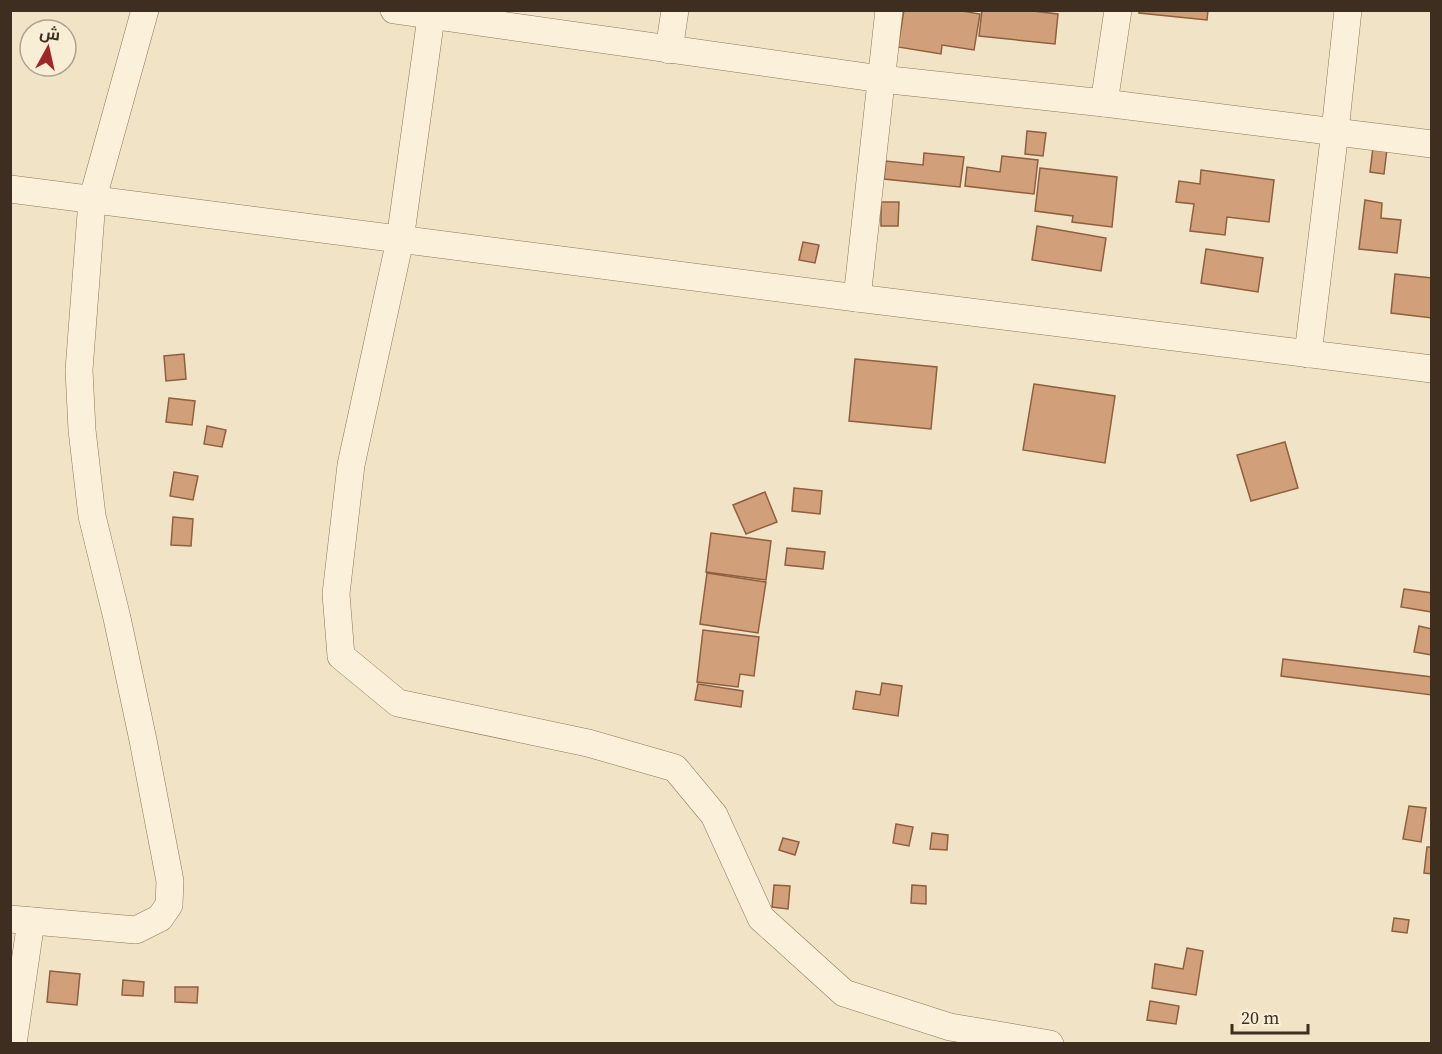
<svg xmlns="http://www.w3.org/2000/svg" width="1442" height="1054" font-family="'Source Serif 4',Cairo,serif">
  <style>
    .building { fill: #d19f7a; stroke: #8f5f3e; stroke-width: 1.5 }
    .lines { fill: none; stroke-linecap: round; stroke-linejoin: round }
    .minor-casing { stroke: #8e765a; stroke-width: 28 }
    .minor { stroke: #fbf1da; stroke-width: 27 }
  </style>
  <rect width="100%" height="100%" fill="#f1e4c6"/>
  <!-- building -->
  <g class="building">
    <path d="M904 10H956L980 14 974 50 942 45 941 54 898 47Z"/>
    <path d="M982 10H1024L1058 14 1055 44 979 36Z"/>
    <path d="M1139 10H1208L1207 20 1139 13Z"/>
    <path d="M1027 131 1046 133 1043 156 1025 154Z"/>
    <path d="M1373 147 1387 149 1384 174 1370 172Z"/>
    <path d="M924 153 964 157 960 187 884 179 886 161 923 165Z"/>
    <path d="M1002 156 1038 160 1034 194 965 186 967 167 1000 172Z"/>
    <path d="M1040 168 1117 177 1112 227 1072 222 1073 216 1035 211Z"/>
    <path d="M1201 170 1274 180 1269 222 1227 217 1225 235 1190 231 1194 204 1176 202 1179 181 1200 184Z"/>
    <path d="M1365 200 1382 203 1381 218 1401 220 1397 253 1359 249Z"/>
    <path d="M881 202H899L898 226H881Z"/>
    <path d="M1037 226 1106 238 1101 271 1032 260Z"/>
    <path d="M803 242 819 245 815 263 799 260Z"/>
    <path d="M1206 249 1263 258 1258 292 1201 283Z"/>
    <path d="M1395 274 1432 278V318L1391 313Z"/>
    <path d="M184 354 186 379 166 381 164 356Z"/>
    <path d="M855 359 937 367 931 429 849 421Z"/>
    <path d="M1034 384 1115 396 1105 463 1023 450Z"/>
    <path d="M169 398 195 401 192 425 166 422Z"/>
    <path d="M207 426 226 430 222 447 204 444Z"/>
    <path d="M1285 442 1298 488 1251 501 1237 455Z"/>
    <path d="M174 472 198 476 193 500 170 496Z"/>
    <path d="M794 488 822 491 820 514 792 511Z"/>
    <path d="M765 492 777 522 746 534 733 505Z"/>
    <path d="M173 517 193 519 191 546 171 545Z"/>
    <path d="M711 533 771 541 766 580 706 572Z"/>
    <path d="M787 548 825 552 823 569 785 565Z"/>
    <path d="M707 573 766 582 758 633 700 624Z"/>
    <path d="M1404 589 1432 593V612L1401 607Z"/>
    <path d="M1419 626 1432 629V655L1414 652Z"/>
    <path d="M703 630 759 637 754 676 740 674 738 687 697 682Z"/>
    <path d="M1283 659 1432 677V695L1281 676Z"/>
    <path d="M882 683 902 686 898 716 853 709 856 691 880 695Z"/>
    <path d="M698 684 743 691 741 707 695 700Z"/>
    <path d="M1409 806 1426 808 1421 842 1403 839Z"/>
    <path d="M896 824 913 827 909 846 893 843Z"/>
    <path d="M932 833 948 835 947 850 930 849Z"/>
    <path d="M783 838 799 842 795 855 779 850Z"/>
    <path d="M1427 847H1432V874L1424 873Z"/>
    <path d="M774 885 790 886 788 909 772 907Z"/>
    <path d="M912 885 926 886V904L911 903Z"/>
    <path d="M1394 918 1409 920 1407 933 1392 931Z"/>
    <path d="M1187 948 1203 951 1196 995 1152 988 1155 964 1183 969Z"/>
    <path d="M50 971 80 974 77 1005 47 1002Z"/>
    <path d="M123 980 144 982 143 996 122 995Z"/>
    <path d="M175 987H198L197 1003 175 1002Z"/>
    <path d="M1150 1001 1179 1006 1176 1024 1147 1020Z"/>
  </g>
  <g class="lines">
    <!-- minor casing -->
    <g class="minor-casing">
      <g id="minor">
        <path d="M394 10 881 79 1104 103 1432 144"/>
        <path d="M432 10 400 240 351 465 336 594 341 656 398 703 588 743 675 768 714 815 761 918 844 993 950 1027 1050 1044"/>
        <path d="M669 50 675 10"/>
        <path d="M1104 103 1118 10"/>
        <path d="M10 189 857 298 1432 369"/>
        <path d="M857 298 889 10"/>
        <path d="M1308 354 1335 131 1348 10"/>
        <path d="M10 919 136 930 160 918 169 905 170 881 143 740 117 618 92 516 82 430 79 370 92 201 145 10"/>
        <path d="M13 1044 31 921"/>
      </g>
    </g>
    <!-- minor -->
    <use href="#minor" class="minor"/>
  </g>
  <!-- border -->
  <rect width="1442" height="1054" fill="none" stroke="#3d2e1f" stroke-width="24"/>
  <!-- north arrow -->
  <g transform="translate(48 48) rotate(8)"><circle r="28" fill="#f8eed6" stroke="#ada18d" stroke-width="1.5"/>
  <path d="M0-4.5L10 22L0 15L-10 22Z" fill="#a12627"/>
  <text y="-9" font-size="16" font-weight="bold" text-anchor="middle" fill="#3d2e1f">ش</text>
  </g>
  <!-- scale -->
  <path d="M1232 1024v9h76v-9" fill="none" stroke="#3d2e1f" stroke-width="3"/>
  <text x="1241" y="1024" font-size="18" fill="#3d2e1f" stroke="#f8eed6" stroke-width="4.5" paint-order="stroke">20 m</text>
</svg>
